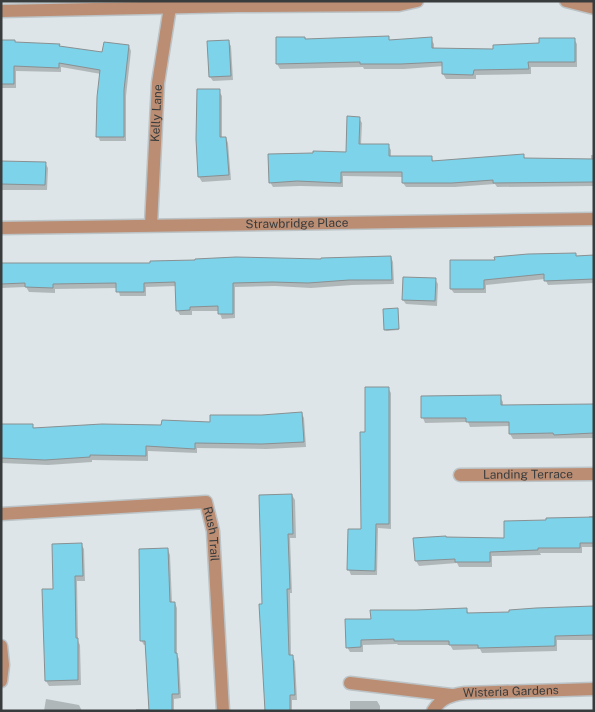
<svg xmlns="http://www.w3.org/2000/svg" width="595" height="712" font-family="'Public Sans',sans-serif">
  <style>
    .shadow { fill: #0003 }
    .building { fill: #7dd3ea; stroke: #899092 }
    .lines { fill: none; stroke-linecap: round; stroke-linejoin: round }
    .minor-casing { stroke: #bcc3c6; stroke-width: 15 }
    .minor { stroke: #bb8d73; stroke-width: 12 }
    .labels { text-anchor: middle; dominant-baseline: central; stroke-width: 4; stroke-linejoin: round; paint-order: stroke }
    .street-label { font-size: 12px; fill: #393c3d; stroke: #dde5e8 }
  </style>
  <rect width="100%" height="100%" fill="#dde5e8"/>
  <!-- shadow -->
  <g class="shadow">
    <path d="M278 38H305L306 40 388 38 390 41 431 39 434 44V50H494L574 39 577 44V67H531V74L476 75V79H446L443 74 444 66 404 69H364L363 67 280 69 277 64Z"/>
    <path d="M1 41 15 44 59 45 60 48 104 54 129 46 131 51 126 96V141H100L98 136 101 74 61 67V72L16 71V88H1Z"/>
    <path d="M228 41 231 46 233 80 213 81 210 77Z"/>
    <path d="M219 91 222 96V138H226L228 143 231 180 202 182 199 177 197 139Z"/>
    <path d="M359 118 362 123 361 145H388L391 150V158L431 157 434 162 523 155 525 159 591 160V155H594V186L497 187 495 184 455 187H406L403 183V177L343 176V187L300 186 273 187 270 182 347 153Z"/>
    <path d="M1 161 2 162 45 163 48 168 47 190H1Z"/>
    <path d="M391 257 393 262 394 284 352 285 311 288 275 286 235 287V318L222 319 219 311H192V315H180L177 310V286L146 287V296H120L118 288 55 289V293L29 292 26 287 1 288V264L53 265 323 260Z"/>
    <path d="M594 257V283L548 285 545 279 486 285V293H454L451 289 496 261Z"/>
    <path d="M435 279 438 284 437 306 406 304 403 300Z"/>
    <path d="M397 309 399 330 386 331 385 329Z"/>
    <path d="M388 388 391 393V529L378 528 377 575H351L349 570 362 530 366 433Z"/>
    <path d="M500 397 503 402V406L594 405V438L513 439 510 434V426L470 427 468 422 425 423 423 418Z"/>
    <path d="M302 414 304 418 306 447 266 449 197 448V453L148 451V461L92 460V462L48 465 1 463V425L32 426 34 429 163 426 211 423Z"/>
    <path d="M292 495 295 500 296 538H290L292 593H290L291 656 295 661 297 700H292V711H266L263 605Z"/>
    <path d="M589 516H594V547H582V553H540L541 555 492 556V567H459L457 563 419 566 416 561 447 539H505L589 519Z"/>
    <path d="M81 544 84 549 85 581H77L78 641 80 645 81 685 49 686 46 681Z"/>
    <path d="M168 550 170 555 172 603H175L177 608V655L179 659 181 698 174 699V711H136V709H150L146 645H144L141 640Z"/>
    <path d="M594 606V640H557V651L482 653 480 649 453 650 450 645H398L397 644 363 645V652H350L347 647 372 620 466 609 469 614 510 613Z"/>
    <path d="M46 699 79 705 82 711H44Z"/>
    <path d="M350 701H377L380 706V711H350Z"/>
  </g>
  <!-- building -->
  <g class="building">
    <path d="M389 36V40L432 37V48L493 49V45L539 43V38H575V62H528L529 69 474 70 473 75 442 74V62L401 64H360V62L276 64V37H305V39Z"/>
    <path d="M1 40H15V42L60 44 59 46 102 52 104 42 129 45 124 90V137H96L97 97 100 70 59 63V68L14 66V84H1Z"/>
    <path d="M229 40 231 76 209 77 207 41Z"/>
    <path d="M197 89H220V137H226L229 175 198 177 196 139Z"/>
    <path d="M347 116 360 117 359 144H389V156H432V161L524 154V158L594 159V182L493 183V180L452 183H402V172H341V183L297 181 269 183 268 154 313 153V151L346 152Z"/>
    <path d="M1 161 46 162 45 185 1 184Z"/>
    <path d="M576 253V256L594 255V279L544 281V274L484 280V289H450V260H495L494 257 528 254Z"/>
    <path d="M391 256 392 280H349L308 283 272 282 233 283V314H218V306L190 307V310L176 311 175 282 144 283V292H116V283L53 284V288L25 287V283L1 284V263H150V261L195 260V259L236 257 321 259V258Z"/>
    <path d="M403 277 436 278 435 301 402 300Z"/>
    <path d="M398 308 399 329 384 330 383 309Z"/>
    <path d="M365 387H389V524H376L375 571 347 570 348 529H361L360 432H365Z"/>
    <path d="M501 395V405L594 404V433L554 435 553 433 509 434V422H466V418H421V396Z"/>
    <path d="M302 412 304 442 262 444 195 443V449L146 446V456L90 455V457L45 460 1 458V424H33V428L102 424 161 425 162 420 210 422V415H262Z"/>
    <path d="M292 494 293 534H288L290 589H287L289 655H293L295 695H290V711H265L259 604H262L259 495Z"/>
    <path d="M594 517V543H580V548H538V550L490 552V562H455V559L415 561 413 538 446 536V537L504 538V521L546 520V518Z"/>
    <path d="M82 543 83 576H75L76 638H78V680L45 681 42 589H53L52 544Z"/>
    <path d="M168 548 170 602H175V653H177L179 694H172V711H149L145 641H140L139 549Z"/>
    <path d="M594 606V635L555 636V646L478 648V645H449V641H394V639L361 640V647L346 648 345 619H371L370 610H416L467 608V613L509 612V610L536 608Z"/>
  </g>
  <g class="lines">
    <!-- minor casing -->
    <g class="minor-casing">
      <g id="minor">
        <path d="M566 1 594 8"/>
        <path d="M1 11 238 6 399 5 417 1"/>
        <path id="s1" d="M151 225 158 83 171 1"/>
        <path id="s2" d="M1 228 594 219"/>
        <path id="s3" d="M460 475 594 474"/>
        <path id="s4" d="M1 514 206 502 213 531 223 711"/>
        <path d="M1 646 3 665 1 681"/>
        <path d="M350 683 451 695"/>
        <path id="s5" d="M433 711C441 698 451 695 465 693L594 689"/>
      </g>
    </g>
    <!-- minor -->
    <use href="#minor" class="minor"/>
  </g>
  <g class="labels">
    <!-- street labels -->
    <g class="street-label">
      <text stroke="none"><textPath href="#s1" startOffset="112">Kelly Lane</textPath></text>
      <text stroke="none"><textPath href="#s2" startOffset="296">Strawbridge Place</textPath></text>
      <text stroke="none"><textPath href="#s3" startOffset="68">Landing Terrace</textPath></text>
      <text stroke="none"><textPath href="#s4" startOffset="238">Rush Trail</textPath></text>
      <text stroke="none"><textPath href="#s5" startOffset="84">Wisteria Gardens</textPath></text>
    </g>
  </g>
  <!-- border -->
  <rect width="595" height="712" fill="none" stroke="#393c3d" stroke-width="5"/>
</svg>
